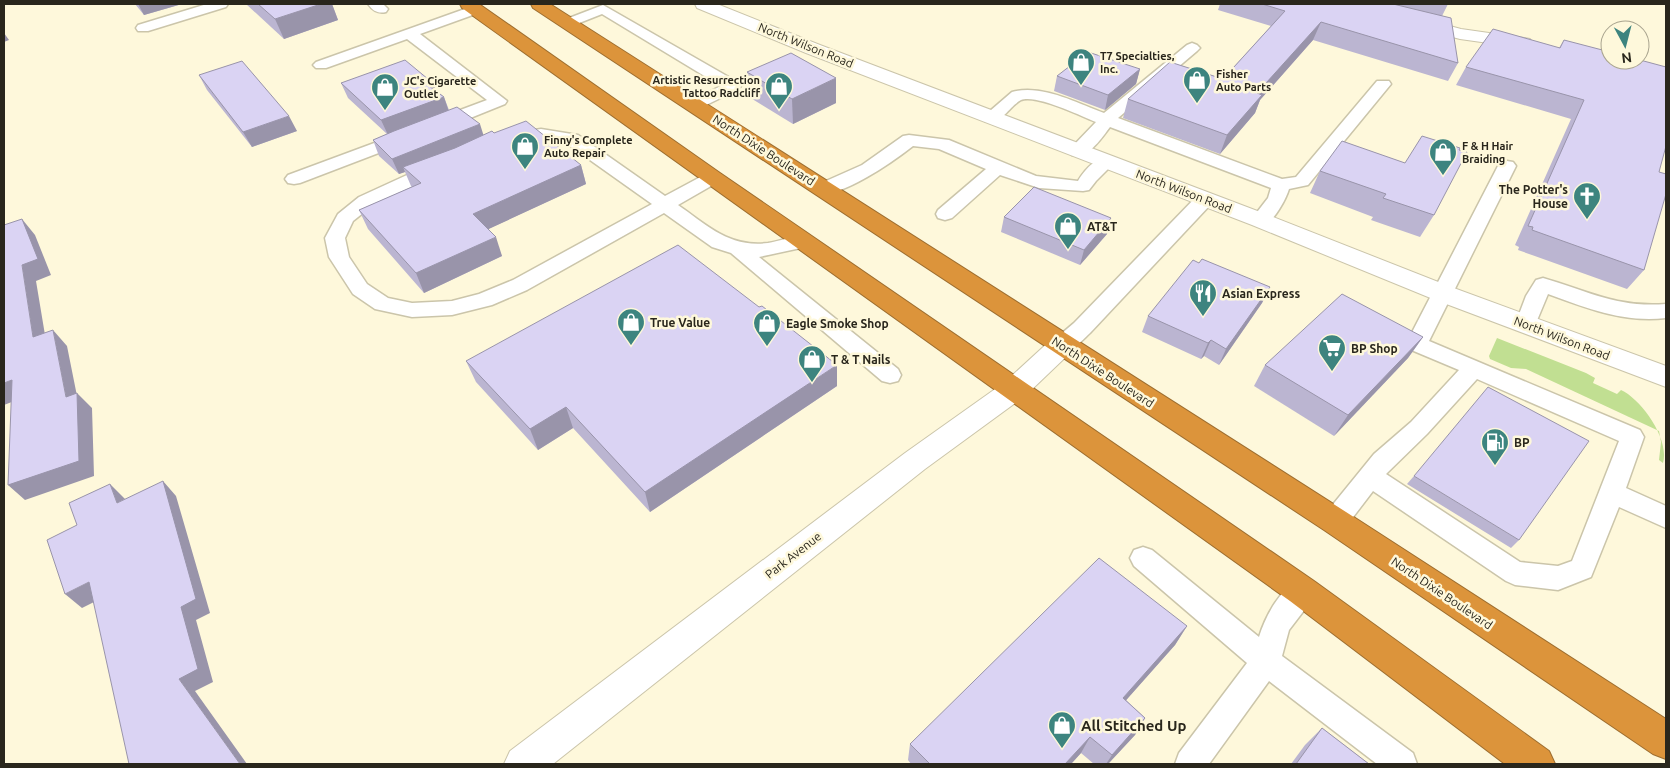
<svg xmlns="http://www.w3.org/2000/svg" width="1670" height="768" font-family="Ubuntu,sans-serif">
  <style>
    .green { fill: #c1df92 }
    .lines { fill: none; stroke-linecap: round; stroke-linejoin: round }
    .lane-casing { stroke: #cbc5aa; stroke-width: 3 }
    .street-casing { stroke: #cbc5aa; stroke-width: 2 }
    .secondary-casing { stroke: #cbc5aa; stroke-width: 2 }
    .highway-casing { stroke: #9d6e30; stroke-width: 2 }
    .lane { fill: #fff; fill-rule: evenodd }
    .street { fill: #fff; fill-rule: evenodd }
    .secondary { fill: #fff; fill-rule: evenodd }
    .highway { fill: #dc943b; fill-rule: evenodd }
    .wall { fill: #bbb5d1 }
    .shaded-wall { fill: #9994aa }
    .building { fill: #dad3f3; stroke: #9994aa }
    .labels { text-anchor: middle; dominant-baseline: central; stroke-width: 5; stroke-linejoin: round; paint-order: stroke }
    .far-poi-label { font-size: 11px; font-weight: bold; fill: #29261c; stroke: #fef8db; text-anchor: start }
    .street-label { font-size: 12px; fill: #29261c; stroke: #fef8db }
    .poi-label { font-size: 12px; font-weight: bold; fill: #29261c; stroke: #fef8db; text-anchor: start }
    .near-poi-label { font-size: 15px; font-weight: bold; fill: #29261c; stroke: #fef8db; text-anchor: start }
  </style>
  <rect width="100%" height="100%" fill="#fef8db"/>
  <!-- green -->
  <path class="green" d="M1497 338 1586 373 1595 378 1593 383 1617 394 1621 390C1641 399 1670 439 1663 463L1659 460 1661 442 1659 431 1526 369 1511 368 1490 359 1489 356Z"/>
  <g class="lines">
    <!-- lane casing -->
    <g class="lane-casing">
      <g id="lane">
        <path d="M207 4H228L226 7 148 31H138L136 28 138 25Z"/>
        <path d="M368 4H383L388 9 386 12C378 14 373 11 368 4Z"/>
        <path d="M476 5 481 6 483 9 481 12 420 34 507 101 505 104 443 129H431L429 125 431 121 487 100 407 39 326 68H316L313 65 316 62Z"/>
        <path d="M603 5 739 83 741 86 739 89 700 108H688L686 105 688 102 721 86 602 14 569 27 564 26 562 23 564 20Z"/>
        <path d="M1192 43 1197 45 1200 48 1197 51 1118 118 1282 179 1296 177 1377 81H1389L1391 84 1308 185 1289 189C1286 199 1275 219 1266 224 1262 227 1257 225 1253 224L1251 220 1268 198 1271 188 1110 127C1101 139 1088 159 1072 155L1069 151 1072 147 1096 122C1081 116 1036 94 1021 100 1008 107 1002 125 985 121L983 117 1012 92C1043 84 1076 103 1104 113L1187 45Z"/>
        <path d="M541 129 578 135 665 196 706 174 712 173 718 174 721 178 718 182 678 205C707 225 729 248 768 243 781 241 797 234 810 238L813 242 810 246 759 257 898 369 901 375 898 381 890 383 882 381 731 253 712 247 664 213 527 290 492 305 452 315 412 317 375 309 353 294 329 257 325 238 338 214 359 197 431 164 437 163 443 164 446 168 443 172 373 205 353 221 345 238 349 257 367 284 388 298 412 303 452 301 479 294 513 280 652 204 566 143 541 139 510 143 504 142 501 138 504 134Z"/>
        <path d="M404 132 410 133 413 137 410 141 300 183 294 184 288 183 285 179 288 175Z"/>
        <path d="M909 135 949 140 1036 176 1078 181C1085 169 1098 155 1112 158L1115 162 1096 181 1089 190 1083 191 1039 188 1000 175 952 218 945 220 938 218 936 214 938 210 986 169 939 149 913 146C894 161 840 199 817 193L814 189 817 185 862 165 903 136Z"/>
        <path d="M1507 161 1513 162 1516 166 1429 341 1640 430 1644 437 1626 488 1666 506V528L1619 507 1591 577 1558 590 1515 585 1506 581 1373 491 1344 529 1335 532 1326 529 1322 521 1326 513 1374 454 1411 422 1459 370 1409 349 1406 344 1498 166 1501 162ZM1477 379 1619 441 1572 561 1558 566 1520 562 1386 474 1427 434Z"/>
        <path d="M1205 193 1212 195 1214 199 1212 203 1090 333C1079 343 1070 355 1054 350L1051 345 1054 340 1074 323 1198 195Z"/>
        <path d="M1543 278C1588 291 1617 308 1666 304V318C1624 323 1586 308 1548 294L1533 330 1526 332 1519 330 1515 325 1526 296 1536 280Z"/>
        <path d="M1143 547 1152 550 1259 637C1265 617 1281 586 1302 579L1312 582 1316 591 1312 600 1289 630 1282 656 1413 753 1417 764H1377L1269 681 1209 764H1175L1179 753 1247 663 1134 566 1130 558 1134 550Z"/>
      </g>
    </g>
    <!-- street casing -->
    <g class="street-casing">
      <g id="street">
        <path d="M1340 4H1367L1461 29 1524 38 1530 39 1533 43 1530 47 1524 48 1460 39 1342 8Z"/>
        <path d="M1062 336 1071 338 1075 345 1071 352 1025 396 925 469 553 764H504L510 751 905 453 1005 382 1053 338Z"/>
      </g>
    </g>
    <!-- secondary casing -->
    <g class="secondary-casing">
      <path id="secondary" d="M695 4H717L820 45 1268 215 1451 287 1666 366V387L1433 299 1252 225 806 53 697 8Z"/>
    </g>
    <!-- highway casing -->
    <g class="highway-casing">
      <g id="highway">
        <path d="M460 4H479L720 173 1314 581 1549 751 1555 764H1505L1290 601 462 8Z"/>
        <path d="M531 4H550L1346 512 1666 719V759L1653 754 1324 530 533 8Z"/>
      </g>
    </g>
    <!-- lane -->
    <use href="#lane" class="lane"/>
    <!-- street -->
    <use href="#street" class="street"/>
    <!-- secondary -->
    <use href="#secondary" class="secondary"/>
    <!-- highway -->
    <use href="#highway" class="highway"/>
  </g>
  <!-- wall -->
  <g class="wall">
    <path d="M135 4H182L144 15Z"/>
    <path d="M246 4H332L338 20 284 39Z"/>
    <path d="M1220 4H1448L1442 16 1458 63 1448 81 1313 40 1260 100 1255 113 1220 154 1123 118 1128 99 1223 79 1271 26 1218 10Z"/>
    <path d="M1564 40 1659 172 1644 270 1627 289 1518 250 1519 247 1515 245 1571 119 1456 85 1466 67 1559 48Z"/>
    <path d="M1140 69 1136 84 1105 110 1054 91 1057 76Z"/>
    <path d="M747 72 836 103 793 124 749 97Z"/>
    <path d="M199 75 297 131 252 147 207 90Z"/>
    <path d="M341 83 437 91 444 97 449 110 483 135 494 133 581 165 586 184 488 229 502 256 424 293 368 229 359 210 412 187 411 186 405 172 399 174 379 156 373 140 387 134 348 98Z"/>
    <path d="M1459 150 1434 215 1420 237 1371 220 1373 217 1310 193 1320 171 1405 163Z"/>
    <path d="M1004 217 1107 234 1080 265 1001 232Z"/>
    <path d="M1270 287 1262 303 1219 365 1204 356 1201 359 1142 332 1148 316Z"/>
    <path d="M1423 337 1408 358 1334 436 1254 386 1265 365Z"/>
    <path d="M466 361 837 386 650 512 573 428 538 450 476 382Z"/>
    <path d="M1414 476 1519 540 1511 548 1407 484Z"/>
    <path d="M1187 626 1175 645 1126 700 1145 718 1135 735 1108 764H1094L1081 753 1071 764H911L908 760 910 744Z"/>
    <path d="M1322 728 1369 764H1291L1305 745Z"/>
  </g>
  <!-- shaded-wall -->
  <g class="shaded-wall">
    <path d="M138 4H182L144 15Z"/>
    <path d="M321 4H332L338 20 284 39 275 19Z"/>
    <path d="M1321 22 1313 40 1260 100 1255 113 1220 154 1227 135 1257 93Z"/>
    <path d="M4 33 9 40 4 42Z"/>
    <path d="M1140 69 1136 84 1105 110 1108 95Z"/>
    <path d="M836 78V103L793 124 792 99Z"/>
    <path d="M434 84 439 99 444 97 449 112 388 135 381 120 429 86Z"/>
    <path d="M289 116 297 131 252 147 243 132Z"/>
    <path d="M480 124 485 140 403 167 405 172 399 174 392 159Z"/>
    <path d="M581 165 586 184 480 233 473 214Z"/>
    <path d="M1111 218 1107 234 1080 265 1084 250Z"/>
    <path d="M22 219 35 235 51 275 36 281 48 353 33 337 22 265Z"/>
    <path d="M496 237 502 256 424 293 416 273Z"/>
    <path d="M1270 287 1262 303 1219 365 1226 349Z"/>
    <path d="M53 330 67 346 77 396V393L92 408 94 476 25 500 8 485 66 397Z"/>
    <path d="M1423 337 1408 358 1334 436 1348 415Z"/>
    <path d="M1211 340 1204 356 1201 359 1208 343Z"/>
    <path d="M837 365V386L650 512 645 492Z"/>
    <path d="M12 380 27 396 4 405V383Z"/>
    <path d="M566 407 573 428 538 450 530 429Z"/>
    <path d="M163 481 176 496 210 613 196 620 213 682 195 691 247 764H240L179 679Z"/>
    <path d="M110 484 125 499 117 503Z"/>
    <path d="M89 582 106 596 82 608 65 594Z"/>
    <path d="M1187 626 1175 645 1113 715 1123 698Z"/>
    <path d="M1145 718 1135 735 1108 764H1106L1112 755Z"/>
    <path d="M1090 737 1081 753 1071 764H1065Z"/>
  </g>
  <!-- building -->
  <g class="building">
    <path d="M258 4H321L275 19Z"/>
    <path d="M1262 4H1393L1451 18 1458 63 1321 22 1257 93 1262 95 1227 135 1128 99 1170 62 1223 79 1285 11Z"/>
    <path d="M1493 29 1560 48 1564 40 1610 52V60H1640L1666 67V146L1659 172 1666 174V194L1644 270 1532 230 1533 227 1528 226 1584 100 1466 67Z"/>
    <path d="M1088 52 1140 69 1108 95 1057 76Z"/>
    <path d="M791 53 836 78 792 99 747 72Z"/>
    <path d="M405 60 434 84 429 86 444 97 381 120 341 83Z"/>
    <path d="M242 61 289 116 243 132 199 75Z"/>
    <path d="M457 107 480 124 392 159 373 140 394 131Z"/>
    <path d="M526 121 581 165 473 214 496 237 416 273 359 210 421 183 403 167 455 148 492 131 494 133Z"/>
    <path d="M1422 136 1460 148 1459 150 1467 152 1434 215 1383 198 1386 194 1320 171 1342 141 1405 163Z"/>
    <path d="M1034 187 1111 218 1084 250 1004 217Z"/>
    <path d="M22 219 38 259 22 265 33 337 53 330 66 397 77 393 79 461 8 485 12 380 4 383V225Z"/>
    <path d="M678 245 759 307 762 306 837 365 645 492 566 407 530 429 466 361Z"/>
    <path d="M1202 259 1270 287 1226 349 1211 340 1208 343 1148 316 1193 260 1199 263Z"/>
    <path d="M1342 294 1423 337 1348 415 1265 365Z"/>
    <path d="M1488 387 1589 441 1519 540 1414 476Z"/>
    <path d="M163 481 196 599 181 607 198 669 179 679 240 764H129L89 582 65 594 47 540 77 525 69 503 110 484 117 503Z"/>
    <path d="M1099 558 1187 626 1123 698 1145 718 1112 755 1090 737 1065 764H930L910 744Z"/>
    <path d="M1322 728 1369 764H1296Z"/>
  </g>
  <!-- icons -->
  <defs>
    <g id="shop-pin" transform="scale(1.4375)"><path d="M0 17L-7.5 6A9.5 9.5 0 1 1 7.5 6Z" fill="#3d847f" stroke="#fef8db"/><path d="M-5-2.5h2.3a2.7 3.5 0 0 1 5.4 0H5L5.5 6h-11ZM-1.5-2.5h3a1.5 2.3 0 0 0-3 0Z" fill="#fff"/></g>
    <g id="church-pin" transform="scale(1.4375)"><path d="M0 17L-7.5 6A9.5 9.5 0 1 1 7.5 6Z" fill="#3d847f" stroke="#fef8db"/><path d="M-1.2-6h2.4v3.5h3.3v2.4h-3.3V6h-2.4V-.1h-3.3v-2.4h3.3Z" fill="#fff"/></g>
    <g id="restaurant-pin" transform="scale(1.4375)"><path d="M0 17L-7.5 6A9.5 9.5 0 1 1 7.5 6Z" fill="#3d847f" stroke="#fef8db"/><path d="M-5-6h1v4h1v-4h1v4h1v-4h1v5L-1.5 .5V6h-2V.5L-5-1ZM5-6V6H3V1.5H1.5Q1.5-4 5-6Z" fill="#fff"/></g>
    <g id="supermarket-pin" transform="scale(1.4375)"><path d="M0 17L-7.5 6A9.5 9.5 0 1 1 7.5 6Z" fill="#3d847f" stroke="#fef8db"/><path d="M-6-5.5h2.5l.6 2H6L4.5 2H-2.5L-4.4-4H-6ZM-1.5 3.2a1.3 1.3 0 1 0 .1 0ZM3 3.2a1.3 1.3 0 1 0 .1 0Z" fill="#fff"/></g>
    <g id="fuel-pin" transform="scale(1.4375)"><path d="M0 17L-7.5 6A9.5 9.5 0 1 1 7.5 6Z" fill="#3d847f" stroke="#fef8db"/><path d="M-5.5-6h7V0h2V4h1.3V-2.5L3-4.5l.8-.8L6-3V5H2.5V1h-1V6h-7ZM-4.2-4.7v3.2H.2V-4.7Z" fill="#fff"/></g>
  </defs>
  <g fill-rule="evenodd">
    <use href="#shop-pin" x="1081" y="62"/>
    <use href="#shop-pin" x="1197" y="80"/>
    <use href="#shop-pin" x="779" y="86"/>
    <use href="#shop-pin" x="385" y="87"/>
    <use href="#shop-pin" x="525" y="146"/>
    <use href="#shop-pin" x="1443" y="152"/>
    <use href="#church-pin" x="1587" y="196"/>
    <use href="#shop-pin" x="1068" y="226"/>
    <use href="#restaurant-pin" x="1203" y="293"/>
    <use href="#shop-pin" x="631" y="322"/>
    <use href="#shop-pin" x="767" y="323"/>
    <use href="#supermarket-pin" x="1332" y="348"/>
    <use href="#shop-pin" x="812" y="359"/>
    <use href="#fuel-pin" x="1495" y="442"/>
    <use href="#shop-pin" x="1062" y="725"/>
  </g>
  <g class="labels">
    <!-- far-poi labels -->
    <g class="far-poi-label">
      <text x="1100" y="56">T7 Specialties,<tspan x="1100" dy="13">Inc.</tspan></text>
      <text x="1216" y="74">Fisher<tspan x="1216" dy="13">Auto Parts</tspan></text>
      <text x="760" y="80" text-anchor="end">Artistic Resurrection<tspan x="760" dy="13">Tattoo Radcliff</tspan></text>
      <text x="404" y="81">JC's Cigarette<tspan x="404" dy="13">Outlet</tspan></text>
      <text x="544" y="140">Finny's Complete<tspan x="544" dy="13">Auto Repair</tspan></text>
      <text x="1462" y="146">F &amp; H Hair<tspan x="1462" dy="13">Braiding</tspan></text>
    </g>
    <!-- street labels -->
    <g class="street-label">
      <text transform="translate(806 45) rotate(22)">North Wilson Road</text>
      <text transform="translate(764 150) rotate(33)">North Dixie Boulevard</text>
      <text transform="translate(1184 191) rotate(21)">North Wilson Road</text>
      <text transform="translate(1562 338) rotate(21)">North Wilson Road</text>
      <text transform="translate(1103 372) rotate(33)">North Dixie Boulevard</text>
      <text transform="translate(793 555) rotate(-38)">Park Avenue</text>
      <text transform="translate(1442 593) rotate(34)">North Dixie Boulevard</text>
    </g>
    <!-- poi labels -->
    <g class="poi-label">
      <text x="1568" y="189" text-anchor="end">The Potter's<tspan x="1568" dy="14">House</tspan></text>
      <text x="1087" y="226">AT&amp;T</text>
      <text x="1222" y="293">Asian Express</text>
      <text x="650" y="322">True Value</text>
      <text x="786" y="323">Eagle Smoke Shop</text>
      <text x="1351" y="348">BP Shop</text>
      <text x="831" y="359">T &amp; T Nails</text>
      <text x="1514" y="442">BP</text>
    </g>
    <!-- near-poi labels -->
    <g class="near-poi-label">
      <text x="1081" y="725">All Stitched Up</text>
    </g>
  </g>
  <!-- border -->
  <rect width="1670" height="768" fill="none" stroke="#29261c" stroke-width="10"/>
  <!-- north arrow -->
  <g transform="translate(1625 45) rotate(173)"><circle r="24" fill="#fef8db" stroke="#a9a48f"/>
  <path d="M0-4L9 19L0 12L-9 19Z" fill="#3d847f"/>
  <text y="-8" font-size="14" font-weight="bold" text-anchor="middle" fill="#29261c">N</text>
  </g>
</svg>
